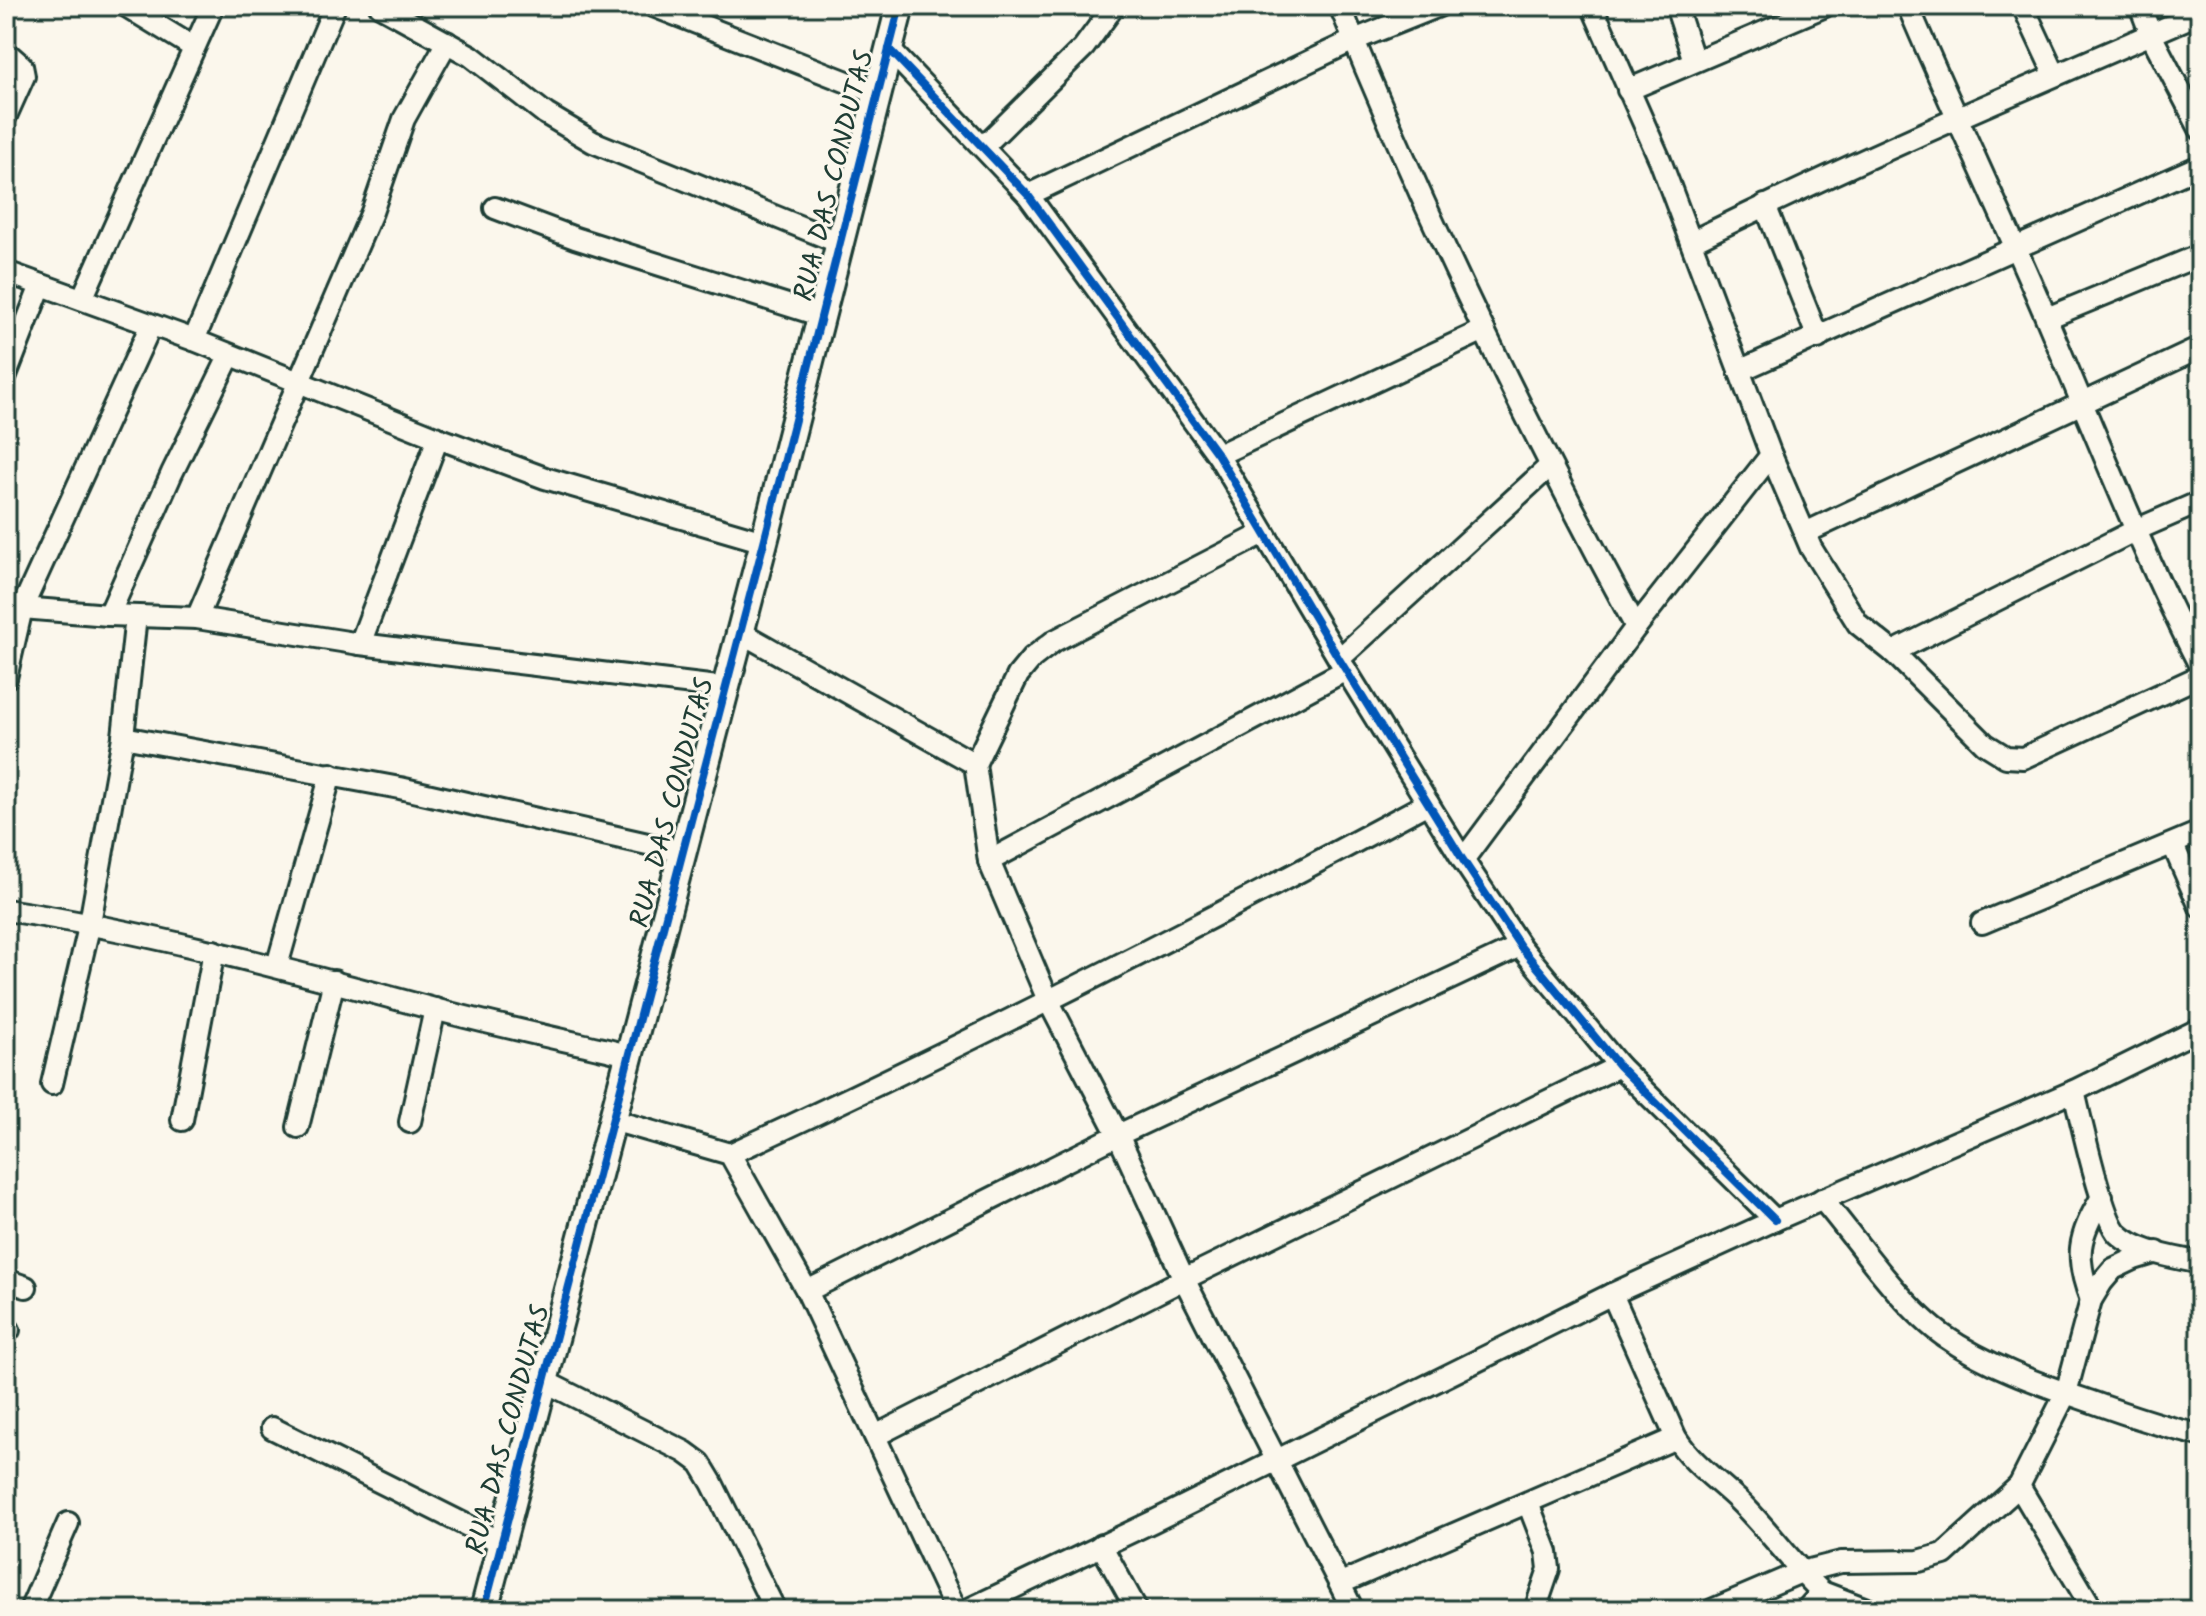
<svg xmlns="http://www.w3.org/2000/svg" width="2206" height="1616" font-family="Kalam,sans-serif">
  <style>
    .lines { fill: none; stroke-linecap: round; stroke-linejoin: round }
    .minor-casing { stroke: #1f3d34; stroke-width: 26 }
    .tertiary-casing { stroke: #1f3d34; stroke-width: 32 }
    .minor { stroke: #fbf7ec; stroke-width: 20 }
    .tertiary { stroke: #fbf7ec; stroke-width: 26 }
    .cycleway-casing { stroke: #fbf7ec; stroke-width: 13 }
    .cycleway { stroke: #0057b8; stroke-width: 8 }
    .labels { text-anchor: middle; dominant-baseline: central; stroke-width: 6; stroke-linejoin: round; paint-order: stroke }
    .street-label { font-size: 28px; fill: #1f3d34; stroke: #fbf7ec }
  </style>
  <rect width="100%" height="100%" fill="#fbf7ec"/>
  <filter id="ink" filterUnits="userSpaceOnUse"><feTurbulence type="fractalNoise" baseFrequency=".0125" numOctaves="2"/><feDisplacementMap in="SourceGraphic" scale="16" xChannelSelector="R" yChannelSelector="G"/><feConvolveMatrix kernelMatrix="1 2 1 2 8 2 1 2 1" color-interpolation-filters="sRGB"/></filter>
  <g filter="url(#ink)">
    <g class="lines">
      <!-- minor casing -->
      <g class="minor-casing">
        <g id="minor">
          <path d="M126 6 193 47"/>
          <path d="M380 6 471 56 546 114 593 142 840 243"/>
          <path d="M653 6 878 94"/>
          <path d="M1340 6C1426 219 1527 426 1636 627"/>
          <path d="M1592 6 1660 160 1771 455 1811 548 1858 624 1893 652 1985 744 2006 757 2023 758 2200 676"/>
          <path d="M1676 6 1694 61"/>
          <path d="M1908 6C1953 112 2003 216 2048 322 2097 437 2143 555 2200 666"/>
          <path d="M2023 6 2055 75"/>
          <path d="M2140 6 2151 35 2200 129"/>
          <path d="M889 49 1028 195 1218 455 1339 659 1463 860 1520 946 1619 1066 1775 1220"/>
          <path d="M6 52 22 66 24 76 6 116"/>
          <path d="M1628 90 1825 6"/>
          <path d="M984 146 1084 47 1114 6"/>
          <path d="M1028 195 1354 40 1439 6"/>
          <path d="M1765 205 1818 338"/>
          <path d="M495 208 575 238 822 316"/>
          <path d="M1691 242C1858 159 2029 87 2200 13"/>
          <path d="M6 272 194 340 438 438 545 478 764 542"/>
          <path d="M82 299 213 6"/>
          <path d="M2047 318 2200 255"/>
          <path d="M194 340 335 6"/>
          <path d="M1739 371 2200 166"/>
          <path d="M6 375 41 285"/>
          <path d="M1218 455 1484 330"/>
          <path d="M1805 533 2200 348"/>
          <path d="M22 608 109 615 197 618 360 644 726 688"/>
          <path d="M109 615 172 473 230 355"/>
          <path d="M197 618 372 212 404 119 447 42"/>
          <path d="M740 632 975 764 989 861 1048 1000 1118 1135 1184 1279 1353 1610"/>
          <path d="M360 644 438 438"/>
          <path d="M1893 652 2138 529 2200 502"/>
          <path d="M1339 659 1550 466"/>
          <path d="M6 678 22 608 151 325"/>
          <path d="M123 737 400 788 683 852"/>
          <path d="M975 764 1018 675 1032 658 1054 641 1264 533"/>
          <path d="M2173 845 2200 907"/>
          <path d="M1463 860 1636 627 1771 455"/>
          <path d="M989 861 1346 670"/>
          <path d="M6 910C151 932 292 971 434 1009 498 1026 564 1040 629 1055"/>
          <path d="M1982 923 2200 832"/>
          <path d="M277 966 331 774"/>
          <path d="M52 1084 90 923 123 737 136 616"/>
          <path d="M2074 1091C2080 1117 2103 1220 2118 1234 2138 1253 2175 1257 2200 1263"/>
          <path d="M182 1120 214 951"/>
          <path d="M612 1120 730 1154 807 1291 956 1610"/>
          <path d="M410 1122 435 1009"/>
          <path d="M298 1127 334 981"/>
          <path d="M730 1154C967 1045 1199 926 1428 803"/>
          <path d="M1822 1199C1857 1240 1901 1306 1944 1336 1987 1366 2040 1384 2089 1401 2125 1414 2162 1427 2200 1435"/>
          <path d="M6 1280 26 1287"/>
          <path d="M807 1291 1118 1135 1520 946"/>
          <path d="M1612 1294 1676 1438C1692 1463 1716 1479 1738 1500 1768 1529 1792 1564 1822 1592"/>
          <path d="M2091 1300C2074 1256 2078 1237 2102 1197"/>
          <path d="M6 1329 9 1330"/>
          <path d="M544 1381 685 1452 700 1463 712 1483 775 1610"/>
          <path d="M272 1428 502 1543"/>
          <path d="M875 1436 1184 1279 1619 1066"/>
          <path d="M2019 1486 2093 1610"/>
          <path d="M1528 1503 1547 1552 1549 1569 1535 1610"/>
          <path d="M1101 1545 1137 1610"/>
          <path d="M1341 1583 1676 1438"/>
          <path d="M30 1610 68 1523"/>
          <path d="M967 1610 1152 1522 1612 1294 1775 1220 2074 1091 2200 1029"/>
          <path d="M1712 1610 1801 1572 1841 1562 1919 1561 1944 1554 2019 1486 2066 1393 2091 1300 2102 1282 2113 1269 2134 1259 2157 1252"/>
          <path d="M1806 1610 1822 1592 1869 1610"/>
        </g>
      </g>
      <!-- tertiary casing -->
      <g class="tertiary-casing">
        <path id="tertiary" d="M484 1610 764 542 900 6"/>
      </g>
      <!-- minor -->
      <use href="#minor" class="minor"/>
      <!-- tertiary -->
      <use href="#tertiary" class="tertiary"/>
      <!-- cycleway casing -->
      <g class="cycleway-casing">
        <g id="cycleway">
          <path d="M889 49 1028 195 1218 455 1339 659 1463 860 1520 946 1619 1066 1775 1220"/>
          <path d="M484 1610 764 542 900 6"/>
        </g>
      </g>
      <!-- cycleway -->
      <use href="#cycleway" class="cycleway"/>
    </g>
  </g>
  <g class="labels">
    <!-- street labels -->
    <g class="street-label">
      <text transform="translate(835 176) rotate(-76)">RUA DAS CONDUTAS</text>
      <text transform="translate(673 803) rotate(-75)">RUA DAS CONDUTAS</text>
      <text transform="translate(509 1430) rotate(-75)">RUA DAS CONDUTAS</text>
    </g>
  </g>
  <!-- margin -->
  <rect width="2206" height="1616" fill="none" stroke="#fbf7ec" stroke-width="32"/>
  <rect x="16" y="16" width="2174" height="1584" fill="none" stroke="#1f3d34" stroke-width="3" filter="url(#ink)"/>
</svg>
